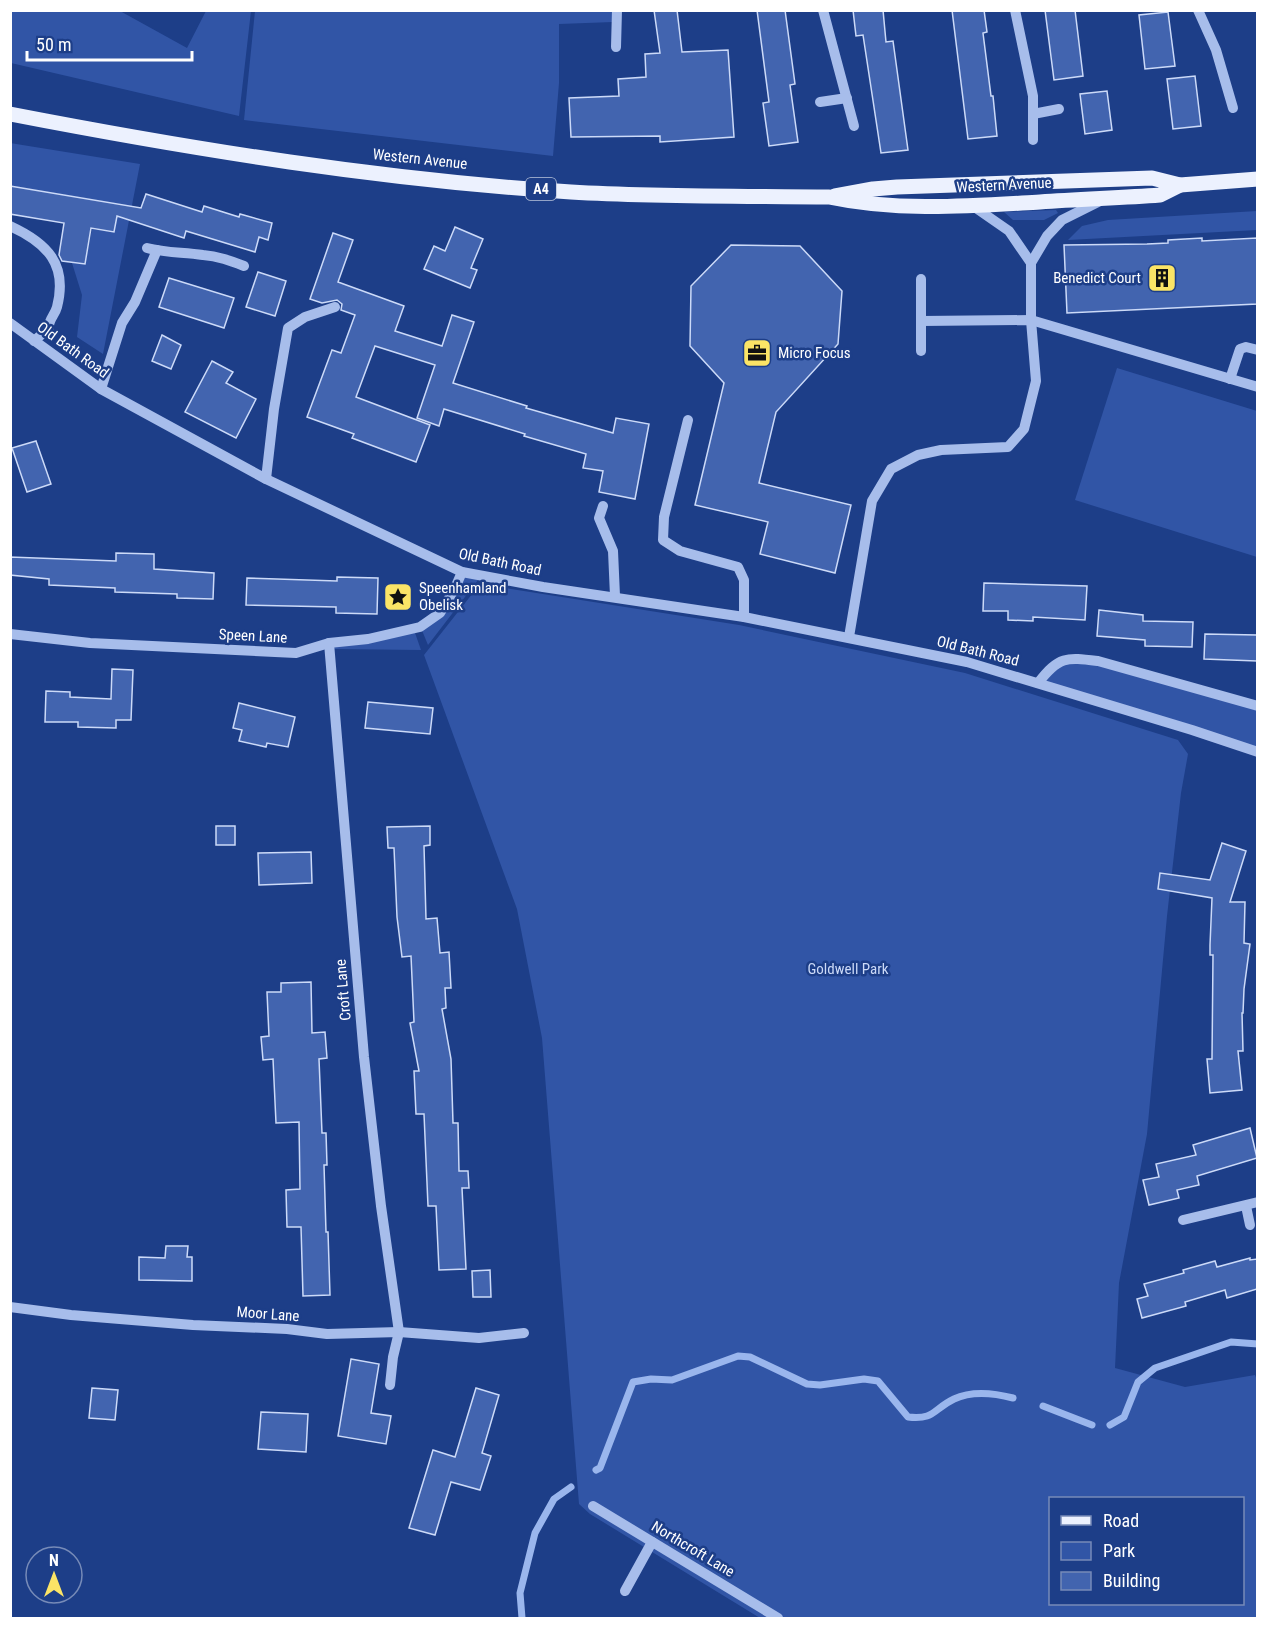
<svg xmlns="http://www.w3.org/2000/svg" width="1268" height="1629" font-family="'Roboto Condensed',sans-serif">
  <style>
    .green { fill: #3155a6; fill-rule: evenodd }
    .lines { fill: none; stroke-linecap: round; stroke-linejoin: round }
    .stream { stroke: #9ab6ed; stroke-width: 7 }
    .building { fill: #4264af; stroke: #ccdaf8; stroke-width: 1.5 }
    .minor { stroke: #a7bdeb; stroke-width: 10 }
    .major { stroke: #ecf1fe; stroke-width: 15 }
    .labels { text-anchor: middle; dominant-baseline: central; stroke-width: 5; stroke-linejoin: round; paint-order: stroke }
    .shield { fill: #1d3e88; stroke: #bbc5db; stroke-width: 1.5 }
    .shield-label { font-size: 14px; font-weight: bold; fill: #fff }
    .street-label { font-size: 15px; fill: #fff; stroke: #1d3e88 }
    .poi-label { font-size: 15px; fill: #fff; stroke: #1d3e88; text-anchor: start }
    .park-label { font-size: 15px; fill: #ccdaf8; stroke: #1d3e88 }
  </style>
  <rect width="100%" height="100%" fill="#1d3e88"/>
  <!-- green -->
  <g class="green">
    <path d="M11 10 120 11 187 48 206 11H251L239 116 11 63Z"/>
    <path d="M469 10 612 11 613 22 559 24V83L553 156 244 120 255 11Z"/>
    <path d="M10 143 140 164 103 354 77 337 82 295 72 263 85 264 92 229 114 232 119 204 11 186Z"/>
    <path d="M1056 210 1058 213 1044 220H1013L1004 212Z"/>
    <path d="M1257 211V230L1068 240 1082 226 1108 220Z"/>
    <path d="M1117 368 1257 411V557L1075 500Z"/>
    <path d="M463 574 478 580 428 645 421 628 440 614Z"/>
    <path d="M480 584 739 625 965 673 1178 740 1188 754 1181 793 1167 916 1147 1134 1119 1283 1115 1368 1185 1387 1255 1375 1258 1383 1257 1618H760L590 1514 579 1504 542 1038 517 909 424 655ZM1050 1498H1242V1604H1050Z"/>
    <path d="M414 630 421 650 334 649 335 646Z"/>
    <path d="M1078 659 1257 707V752L1039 683 1050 668Z"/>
  </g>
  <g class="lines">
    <!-- stream -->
    <g class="stream">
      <path d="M1043 1406 1092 1425"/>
      <path d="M1110 1425 1124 1417 1138 1382 1155 1368 1231 1342 1258 1344"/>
      <path d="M596 1470 600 1468 633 1382 651 1379 672 1380 738 1356 750 1357 807 1384 820 1385 864 1379 878 1381 908 1417C935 1420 933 1409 954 1399 973 1390 994 1393 1013 1398"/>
      <path d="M522 1618 520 1593 535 1533 554 1499 571 1487"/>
    </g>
  </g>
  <!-- building -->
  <g class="building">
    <path d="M654 10H677L682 52 728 50 734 137 660 142V136L571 137 569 98 619 96 618 79 646 77 645 54 660 53Z"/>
    <path d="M757 10H785L795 84 790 85 798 142 769 146 763 103 769 102Z"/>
    <path d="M853 10H883L886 42 893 41 908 150 881 153 863 35 856 36Z"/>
    <path d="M952 10H984L987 32 983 33 991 96H993L997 136 968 139Z"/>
    <path d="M1045 10H1075L1083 76 1054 80Z"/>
    <path d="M1168 12 1175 66 1145 69 1139 15Z"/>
    <path d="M1195 76 1201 126 1173 129 1167 79Z"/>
    <path d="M1107 91 1112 130 1085 134 1080 94Z"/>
    <path d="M10 186 141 208 146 194 202 212 204 206 239 217 240 214 272 223 268 240 259 237 255 252 186 231 184 238 117 216 114 232 91 228 85 264 62 261 59 255 64 223 10 214Z"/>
    <path d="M455 227 483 239 471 268 477 270 470 288 424 269 434 246 445 251Z"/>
    <path d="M333 233 353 240 338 282 404 306 395 331 442 346 452 315 474 322 453 383 527 406 526 408 613 433 616 418 649 424 635 499 599 492 603 471 583 468 586 454 524 436 525 434 444 409 439 426 417 418 435 365 375 346 356 397 430 425 416 462 352 438 354 434 307 417 332 350 341 353 355 315 341 310 342 304 337 300 322 303 310 299Z"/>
    <path d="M1202 238V241L1257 238V304L1067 313 1064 245 1147 244 1168 243V240Z"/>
    <path d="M731 245 800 246 842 291 838 344 776 412 759 483 851 505 835 573 760 554 768 522 695 505 724 383 690 346 691 286Z"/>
    <path d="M258 272 286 281 275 316 246 307Z"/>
    <path d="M169 278 234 298 224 328 159 307Z"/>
    <path d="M162 335 181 345 171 369 152 361Z"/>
    <path d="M212 361 233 372 226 383 256 399 236 438 185 412Z"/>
    <path d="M36 441 51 484 27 492 12 448Z"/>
    <path d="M116 553 154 554V569L214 573 213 599 177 598V594L115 592V588L49 585V579L10 575V557L116 561Z"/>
    <path d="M337 577 378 578 377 614 336 613V607L246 605 247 578 337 581Z"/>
    <path d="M984 583 1087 586 1085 620 1033 617V621L1008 620V611H983Z"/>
    <path d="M1099 610 1143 615V621L1193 622 1192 647 1145 646V640L1097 636Z"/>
    <path d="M1205 634 1257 635V661L1204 659Z"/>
    <path d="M112 669 133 670 131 720H116V728L78 727V722H45L46 691 70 692V697L111 699Z"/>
    <path d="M368 702 433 708 430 734 365 728Z"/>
    <path d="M239 703 295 717 288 747 267 743 266 747 239 741 242 730 233 728Z"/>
    <rect x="216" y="826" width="19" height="19"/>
    <path d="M430 826V845L424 846 426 919 437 918 440 953 449 952 451 988H445L446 1008 442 1009 451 1059 453 1123H458L459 1171H468L469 1188H462L466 1269 439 1270 436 1206H428L424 1114H416L414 1071H419L410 1023 414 1022 411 956 402 957 397 917 394 848H388L387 827Z"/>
    <path d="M1222 843 1246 851 1230 902H1245L1244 943 1250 944 1244 989 1243 1013H1242L1243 1051H1238L1242 1090 1210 1093 1207 1059H1212L1213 955H1210V945L1212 898 1158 889 1160 873 1210 880Z"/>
    <path d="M311 852 312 883 259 885 258 853Z"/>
    <path d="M311 982 312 1033 325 1032 327 1058 319 1059 322 1133H326L327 1165H324L326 1232H328L330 1295 303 1296 301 1227H287L286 1190 300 1189 299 1122 276 1123 273 1059 263 1060 261 1037 269 1036 267 992H281V983Z"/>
    <path d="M1250 1128 1257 1158 1197 1176 1199 1185 1177 1190 1179 1198 1149 1205 1143 1180 1159 1177 1156 1164 1196 1155 1193 1145Z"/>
    <path d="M166 1246H188L187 1257H192V1281L139 1280V1257L165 1258Z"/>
    <path d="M1250 1258V1260L1257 1259V1289L1227 1298 1225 1290 1185 1302 1186 1306 1142 1318 1137 1299 1148 1296 1144 1284 1184 1273 1183 1270 1215 1261 1217 1267Z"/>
    <path d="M490 1270 491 1297H473L472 1271Z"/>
    <path d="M351 1359 379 1364 371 1413 391 1416 386 1444 338 1436Z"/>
    <path d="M92 1388 118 1390 115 1420 89 1418Z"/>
    <path d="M476 1388 499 1395 482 1453 491 1456 480 1490 451 1482 435 1535 409 1528 433 1450 455 1457Z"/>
    <path d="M261 1412 308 1414 306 1452 258 1449Z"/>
  </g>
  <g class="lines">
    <!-- minor -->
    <g class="minor">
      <path d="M823 10 854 126"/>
      <path d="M1015 10 1033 96V140"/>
      <path d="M1198 10 1216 50 1233 108"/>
      <path d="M616 47 617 10"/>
      <path d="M820 102 847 98"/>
      <path d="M1033 114 1059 109"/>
      <path d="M973 206 1009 231 1031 263"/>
      <path d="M10 226C47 243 68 264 57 307 55 315 48 320 49 328L34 341"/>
      <path d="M147 248C166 253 184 252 203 255 218 256 231 261 244 266"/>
      <path d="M921 321 1031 320 1258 387"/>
      <path d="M10 323 101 389 266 479 462 572 543 587 744 617 967 662 1192 730 1258 752"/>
      <path d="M921 351V279"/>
      <path d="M1230 379 1240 349 1246 347 1258 350"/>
      <path d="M101 389 122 323 135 302 157 250"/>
      <path d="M688 420 664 517 663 540 680 551 738 567 744 580V617"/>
      <path d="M266 479 274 409 288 328 305 317 335 307"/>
      <path d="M603 506 599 518 613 551 615 596"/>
      <path d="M10 634 90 643 296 653 329 643 368 639 420 627 440 613 455 588 462 572"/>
      <path d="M849 637 872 501 891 469 918 455 941 450 1008 447 1024 429 1036 381 1031 320V263L1047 236 1062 220 1100 201"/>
      <path d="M329 643 364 1057 381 1206 399 1332 393 1357 390 1385"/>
      <path d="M1038 683C1059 656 1066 657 1098 661L1258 706"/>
      <path d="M1246 1206 1250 1225"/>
      <path d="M1183 1220 1258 1202"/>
      <path d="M10 1307 71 1315 193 1325 287 1329 327 1334 399 1332 479 1338 524 1333"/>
      <path d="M593 1506 778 1618"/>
      <path d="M625 1591 652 1542"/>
    </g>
    <!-- major -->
    <g class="major">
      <path d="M10 114C196 150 383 180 571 192 657 197 743 196 829 197 899 212 970 206 1040 202 1080 199 1120 198 1160 195L1180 185"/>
      <path d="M835 196 873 189 897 187 1152 178 1180 185 1258 179"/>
    </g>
  </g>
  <!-- icons -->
  <defs>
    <g id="building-square" transform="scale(1.5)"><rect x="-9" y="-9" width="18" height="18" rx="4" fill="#fbe466" stroke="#1d3e88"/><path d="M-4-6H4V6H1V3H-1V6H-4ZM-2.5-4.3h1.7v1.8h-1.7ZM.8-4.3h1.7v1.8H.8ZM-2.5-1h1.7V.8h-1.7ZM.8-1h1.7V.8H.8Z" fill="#111"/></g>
    <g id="office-square" transform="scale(1.5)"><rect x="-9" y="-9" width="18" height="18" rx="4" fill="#fbe466" stroke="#1d3e88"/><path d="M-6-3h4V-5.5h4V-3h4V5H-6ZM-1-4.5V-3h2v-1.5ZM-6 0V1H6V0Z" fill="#111"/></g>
    <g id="sight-square" transform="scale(1.5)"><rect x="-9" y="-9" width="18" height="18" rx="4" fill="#fbe466" stroke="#1d3e88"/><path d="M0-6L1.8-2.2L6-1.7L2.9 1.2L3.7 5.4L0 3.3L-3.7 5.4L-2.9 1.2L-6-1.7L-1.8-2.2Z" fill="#111"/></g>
  </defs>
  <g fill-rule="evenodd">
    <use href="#building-square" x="1162" y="278"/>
    <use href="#office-square" x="757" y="353"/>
    <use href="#sight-square" x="398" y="597"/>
  </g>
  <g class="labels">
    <!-- shield labels -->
    <rect class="shield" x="526" y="178" width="30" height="22" rx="4.5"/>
    <g class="shield-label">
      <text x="541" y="189">A4</text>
    </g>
    <!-- street labels -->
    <g class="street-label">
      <text transform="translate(420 159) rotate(6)">Western Avenue</text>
      <text transform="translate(1004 185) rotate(-3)">Western Avenue</text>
      <text transform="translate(73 350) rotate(36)">Old Bath Road</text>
      <text transform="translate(500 562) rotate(12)">Old Bath Road</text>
      <text transform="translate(253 636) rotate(3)">Speen Lane</text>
      <text transform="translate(978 651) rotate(14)">Old Bath Road</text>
      <text transform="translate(343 990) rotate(-95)">Croft Lane</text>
      <text transform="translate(268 1314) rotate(4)">Moor Lane</text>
      <text transform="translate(693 1549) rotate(31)">Northcroft Lane</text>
    </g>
    <!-- poi labels -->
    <g class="poi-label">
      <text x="1141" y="278" text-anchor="end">Benedict Court</text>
      <text x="778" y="353">Micro Focus</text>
      <text x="419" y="588">Speenhamland<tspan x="419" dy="17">Obelisk</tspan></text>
    </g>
    <!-- park labels -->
    <g class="park-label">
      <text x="848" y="969">Goldwell Park</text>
    </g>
  </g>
  <!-- border -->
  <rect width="1268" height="1629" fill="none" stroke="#ffffff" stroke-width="24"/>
  <!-- legend -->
  <rect x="1049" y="1497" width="195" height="108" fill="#1d3e88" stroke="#778bb8" stroke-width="1.5"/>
  <rect x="1061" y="1516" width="30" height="9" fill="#ecf1fe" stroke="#778bb8" stroke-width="1.5"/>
  <text x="1103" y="1527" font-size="18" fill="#ffffff">Road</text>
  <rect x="1061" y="1542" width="30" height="18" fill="#3155a6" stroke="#778bb8" stroke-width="1.5"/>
  <text x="1103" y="1557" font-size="18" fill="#ffffff">Park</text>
  <rect x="1061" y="1572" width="30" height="18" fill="#4264af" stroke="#778bb8" stroke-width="1.5"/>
  <text x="1103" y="1587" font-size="18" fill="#ffffff">Building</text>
  <!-- north arrow -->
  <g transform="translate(54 1575)"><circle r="28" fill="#1d3e88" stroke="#778bb8" stroke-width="1.5"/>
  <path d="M0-4.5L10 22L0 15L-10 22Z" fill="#fbe466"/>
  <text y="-9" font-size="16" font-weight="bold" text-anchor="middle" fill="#ffffff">N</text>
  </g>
  <!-- scale -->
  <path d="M27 51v9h165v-9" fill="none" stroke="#ffffff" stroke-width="3"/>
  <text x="36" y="51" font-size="18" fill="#ffffff" stroke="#1d3e88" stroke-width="4.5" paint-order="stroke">50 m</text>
</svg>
